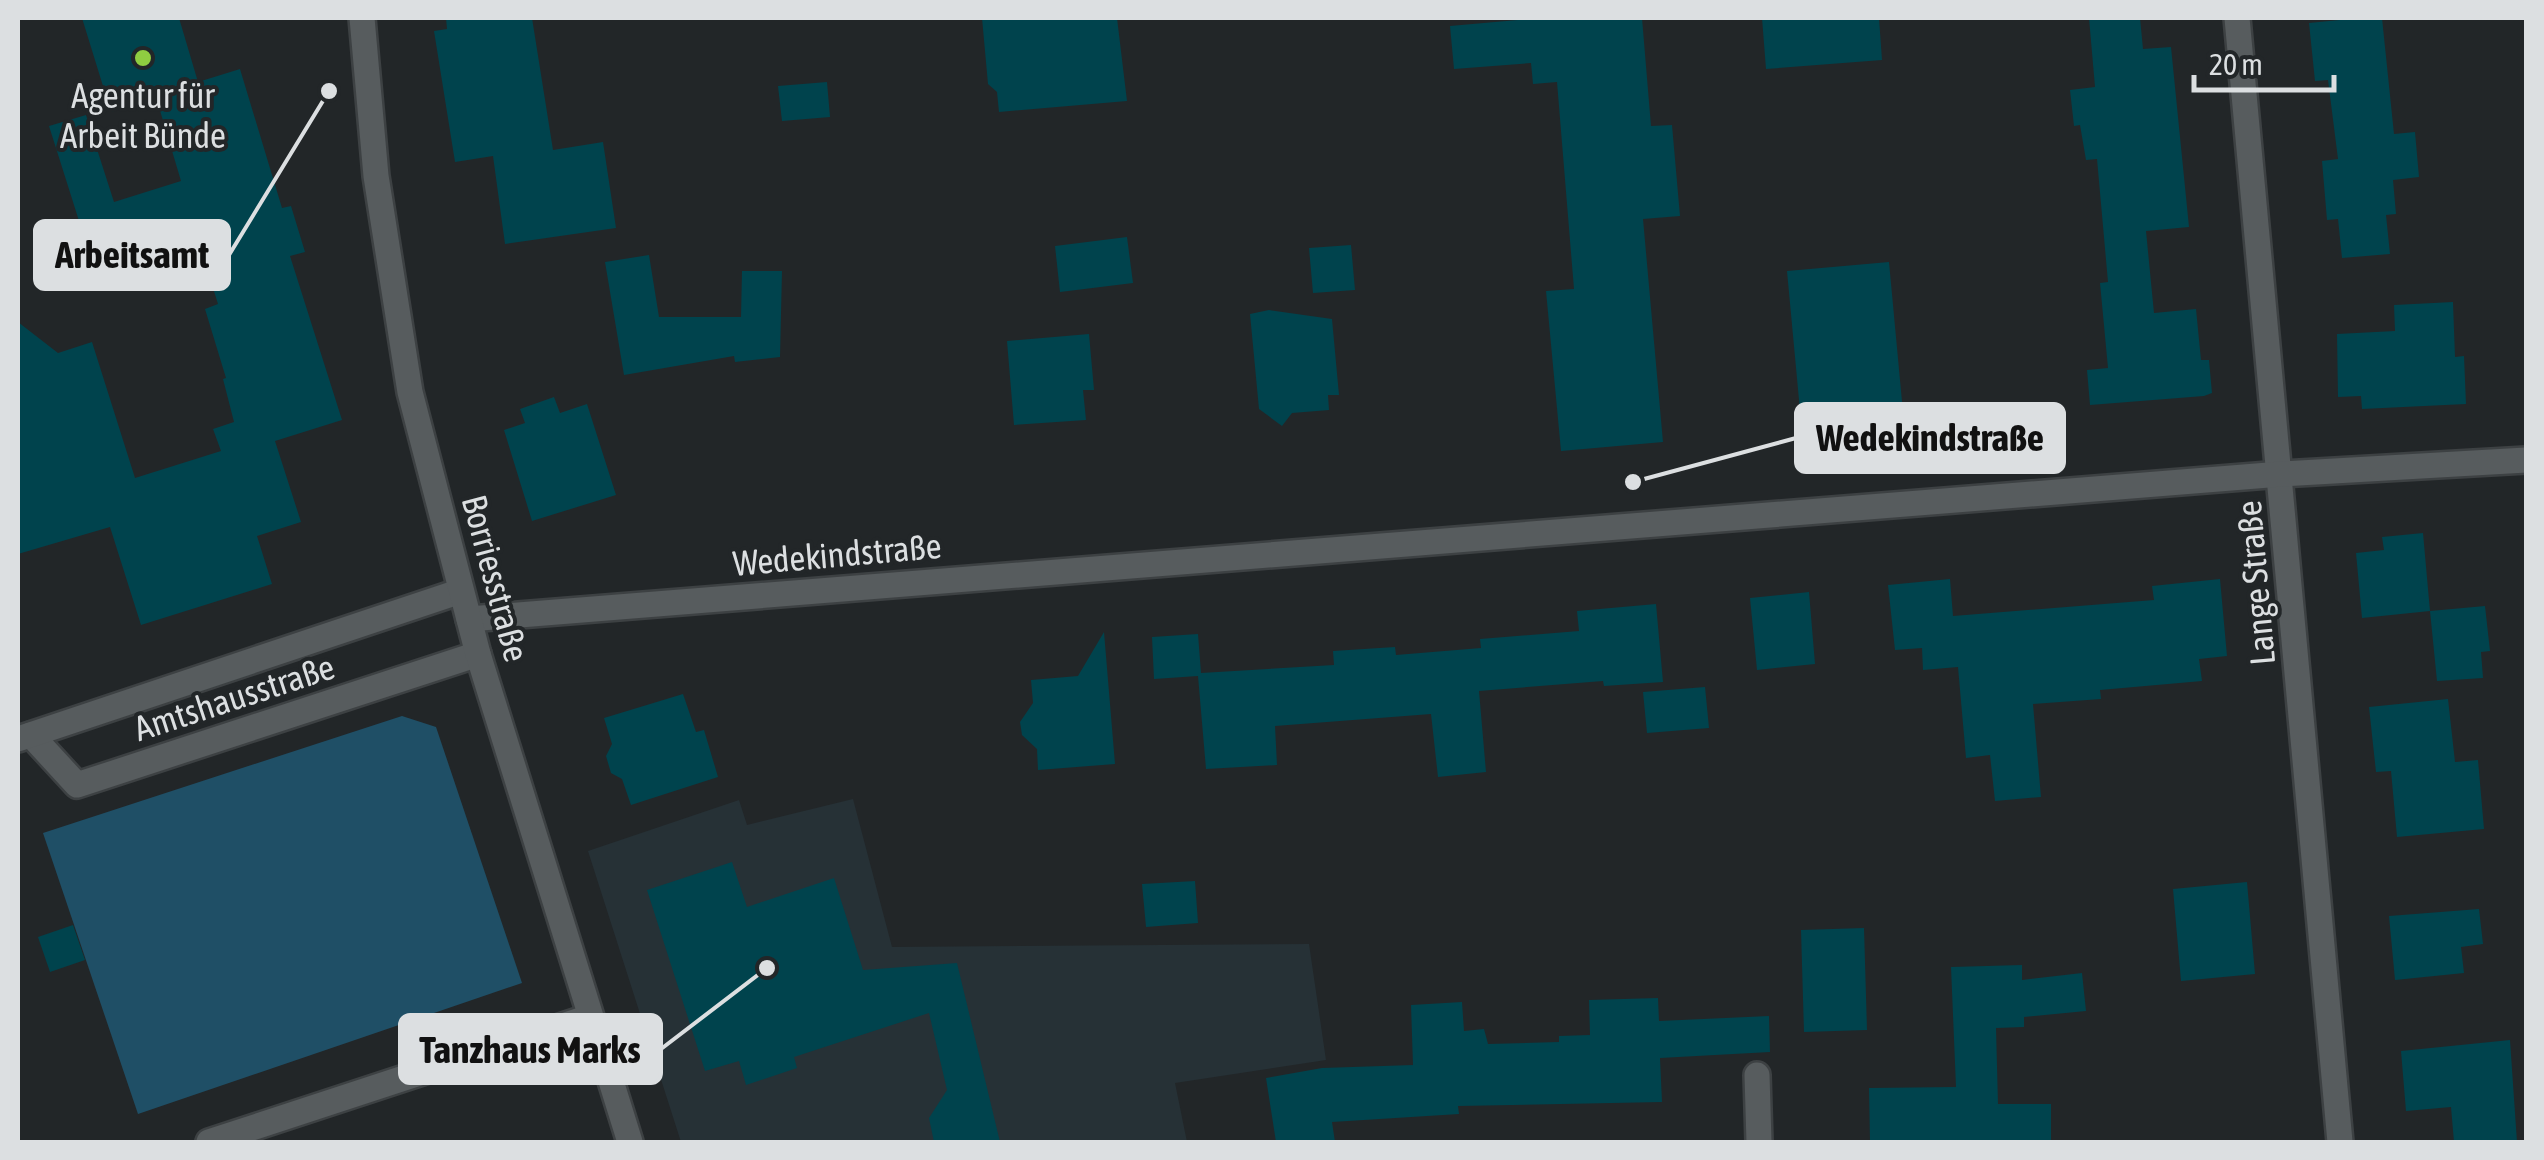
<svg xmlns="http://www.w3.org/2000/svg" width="2544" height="1160" font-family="'Asap Condensed',sans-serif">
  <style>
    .built { fill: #263136 }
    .green { fill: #1f4f66 }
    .building { fill: #00434d }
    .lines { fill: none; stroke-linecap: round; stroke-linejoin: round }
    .minor-casing { stroke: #3d4143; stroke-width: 30 }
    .secondary-casing { stroke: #3d4143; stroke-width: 30 }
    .minor { stroke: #575c5e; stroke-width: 25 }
    .secondary { stroke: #575c5e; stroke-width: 25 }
    .poi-dot { fill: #8fcd41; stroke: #222628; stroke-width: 4 }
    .labels { text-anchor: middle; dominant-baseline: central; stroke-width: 8; stroke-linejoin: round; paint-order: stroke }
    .poi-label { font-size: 35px; fill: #dcdfe1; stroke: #222628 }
    .street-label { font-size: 35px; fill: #dcdfe1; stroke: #222628 }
    .leader { fill: none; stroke: #dcdfe1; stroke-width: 4 }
    .callout-dot { fill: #dcdfe1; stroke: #222628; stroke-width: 4 }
    .callout { fill: #dcdfe1; stroke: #dcdfe1; stroke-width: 4 }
    .callout-label { font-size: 38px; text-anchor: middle; font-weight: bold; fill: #111 }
  </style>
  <rect width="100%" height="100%" fill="#222628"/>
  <!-- built -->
  <path class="built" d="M853 799 892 947 1309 944 1326 1060 1175 1083 1187 1142H681L588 851 739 800 747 825Z"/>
  <!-- green -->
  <path class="green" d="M402 716 436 727 522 983 138 1114 43 833Z"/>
  <!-- building -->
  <g class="building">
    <path d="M82 18H179L198 82 240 69 282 208 291 206 305 252 290 256 342 420 275 441 301 522 257 536 272 584 141 625 110 527 18 554V322L58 353 92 342 135 478 221 451 213 429 234 422 223 379 226 378 205 309 218 304 196 233 92 262 49 126 86 115 114 202 181 181 156 97 111 112Z"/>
    <path d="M446 18H532L553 150 603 142 616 228 505 244 493 156 455 162 434 31 447 29Z"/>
    <path d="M982 18H1117L1127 101 999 112 997 92 988 84Z"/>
    <path d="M1540 18H1642L1651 126 1672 125 1680 216 1643 219 1663 442 1561 451 1546 291 1574 289 1557 82 1533 84 1531 63 1454 69 1450 26Z"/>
    <path d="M1762 18H1879L1882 60 1766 69Z"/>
    <path d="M2089 18H2140L2143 49 2171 47 2189 227 2146 231 2154 313 2196 309 2201 360H2209L2212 393 2204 396 2090 405 2087 370 2108 368 2100 283 2108 282 2097 159 2086 160 2080 125 2074 126 2070 90 2095 87Z"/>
    <path d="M2360 18H2382L2394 134 2415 132 2419 177 2393 180 2396 214 2386 215 2390 254 2342 258 2338 219 2327 220 2322 161 2338 159 2328 80 2315 81 2309 23Z"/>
    <path d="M827 82 830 117 782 121 778 86Z"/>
    <path d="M1127 237 1133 283 1060 292 1055 246Z"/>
    <path d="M1351 245 1355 290 1313 293 1309 248Z"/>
    <path d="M649 255 659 317H741L742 271H782L780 357 735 362 734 356 624 375 605 262Z"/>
    <path d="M1889 262 1904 423 1802 432 1787 271Z"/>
    <path d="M2453 302 2455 357 2464 356 2466 404 2362 409 2361 396 2338 397 2337 334 2395 331 2394 305Z"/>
    <path d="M1269 310 1332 319 1339 395H1328L1329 410 1292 413 1282 426 1259 409 1250 314Z"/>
    <path d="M1089 334 1094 390H1083L1086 420 1014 425 1007 341Z"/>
    <path d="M554 397 560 413 587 404 616 495 532 521 504 430 525 423 520 409Z"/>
    <path d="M2423 533 2430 611 2362 618 2356 553 2384 550 2382 537Z"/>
    <path d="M1950 579 1953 616 2154 600 2152 586 2220 579 2227 656 2199 659 2202 681 2100 690 2101 699 2033 704 2041 797 1995 801 1990 755 1966 758 1958 667 1923 670 1922 648 1895 650 1888 585Z"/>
    <path d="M1809 592 1815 664 1757 670 1750 598Z"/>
    <path d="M1656 604 1663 682 1604 686 1603 681 1479 691 1486 772 1438 777 1431 714 1275 726 1277 765 1206 769 1198 676 1154 679 1152 637 1198 634 1201 673 1334 665 1333 651 1395 647 1396 655 1481 648 1480 639 1579 631 1577 611Z"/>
    <path d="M2485 606 2490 651 2481 652 2483 678 2437 681 2430 611Z"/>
    <path d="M1104 632 1115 764 1038 770 1037 749 1022 735 1020 722 1033 703 1031 680 1078 676Z"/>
    <path d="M1705 687 1709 728 1647 733 1643 692Z"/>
    <path d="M683 694 696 732 704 730 718 777 631 805 622 779 611 773 606 756 612 744 604 718Z"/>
    <path d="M2448 699 2455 762 2478 760 2484 829 2397 837 2391 771 2376 772 2369 707Z"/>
    <path d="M732 862 747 907 834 878 863 970 957 963 1000 1142H934L929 1118 947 1090 929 1013 794 1057 797 1068 746 1085 739 1061 705 1071 647 890Z"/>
    <path d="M1195 881 1198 923 1146 927 1142 884Z"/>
    <path d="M2247 882 2255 974 2181 981 2173 889Z"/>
    <path d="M2479 909 2483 944 2461 947 2464 973 2395 980 2389 916Z"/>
    <path d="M73 925 85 960 50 972 38 937Z"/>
    <path d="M1864 928 1867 1030 1804 1032 1801 930Z"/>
    <path d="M2022 965V980L2082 973 2086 1011 2024 1017V1027L1996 1028 1998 1104H2051V1142H1870L1869 1088 1956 1087 1951 967Z"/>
    <path d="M1658 998 1659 1021 1769 1016 1770 1052 1660 1058 1662 1102 1458 1106 1459 1114 1332 1122 1335 1142H1276L1266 1078 1322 1068 1413 1065 1411 1005 1462 1002 1464 1031 1484 1029 1488 1044 1559 1042V1036L1590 1035 1589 1000Z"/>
    <path d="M2510 1040 2517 1142H2454L2451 1107 2406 1111 2401 1051Z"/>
  </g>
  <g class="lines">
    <!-- minor casing -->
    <g class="minor-casing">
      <g id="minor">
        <path d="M2237 18 2340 1142"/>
        <path d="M469 619 2281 474 2526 460"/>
        <path d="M31 735 77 785 478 654"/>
        <path d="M18 739 461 591"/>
        <path d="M1757 1075 1759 1142"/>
        <path d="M209 1142 590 1017"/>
      </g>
    </g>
    <!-- secondary casing -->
    <g class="secondary-casing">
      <path id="secondary" d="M362 18 376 176 410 392 478 654 630 1142"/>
    </g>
    <!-- minor -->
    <use href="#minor" class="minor"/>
    <!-- secondary -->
    <use href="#secondary" class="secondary"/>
  </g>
  <!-- markers -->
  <circle class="poi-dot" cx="143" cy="58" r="10"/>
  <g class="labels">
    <!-- poi labels -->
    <g class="poi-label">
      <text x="143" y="95">Agentur für<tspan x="143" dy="40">Arbeit Bünde</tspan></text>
    </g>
    <!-- street labels -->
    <g class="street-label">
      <text transform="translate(837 554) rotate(-5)">Wedekindstraße</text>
      <text transform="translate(496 578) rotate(75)">Borriesstraße</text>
      <text transform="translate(2255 583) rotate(-95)">Lange Straße</text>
      <text transform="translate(234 697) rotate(-18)">Amtshausstraße</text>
    </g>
  </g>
  <!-- callouts -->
  <path class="leader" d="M329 91L229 255M1633 482L1796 438M767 968L661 1049"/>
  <g class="callout-dot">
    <circle cx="329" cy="91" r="10"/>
    <circle cx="1633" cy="482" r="10"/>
    <circle cx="767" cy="968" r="10"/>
  </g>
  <g class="callout">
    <rect x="35" y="221" width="194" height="68" rx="10"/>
    <rect x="1796" y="404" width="268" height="68" rx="10"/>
    <rect x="400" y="1015" width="261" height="68" rx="10"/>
  </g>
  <g class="callout-label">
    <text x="132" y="268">Arbeitsamt</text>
    <text x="1930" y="451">Wedekindstraße</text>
    <text x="530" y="1063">Tanzhaus Marks</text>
  </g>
  <!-- border -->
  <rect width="2544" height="1160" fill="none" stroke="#dcdfe1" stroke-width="40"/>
  <!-- scale -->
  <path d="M2194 75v15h140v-15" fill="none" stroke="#dcdfe1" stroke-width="5"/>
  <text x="2209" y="75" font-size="30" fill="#dcdfe1" stroke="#222628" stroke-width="8" paint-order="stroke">20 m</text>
</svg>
